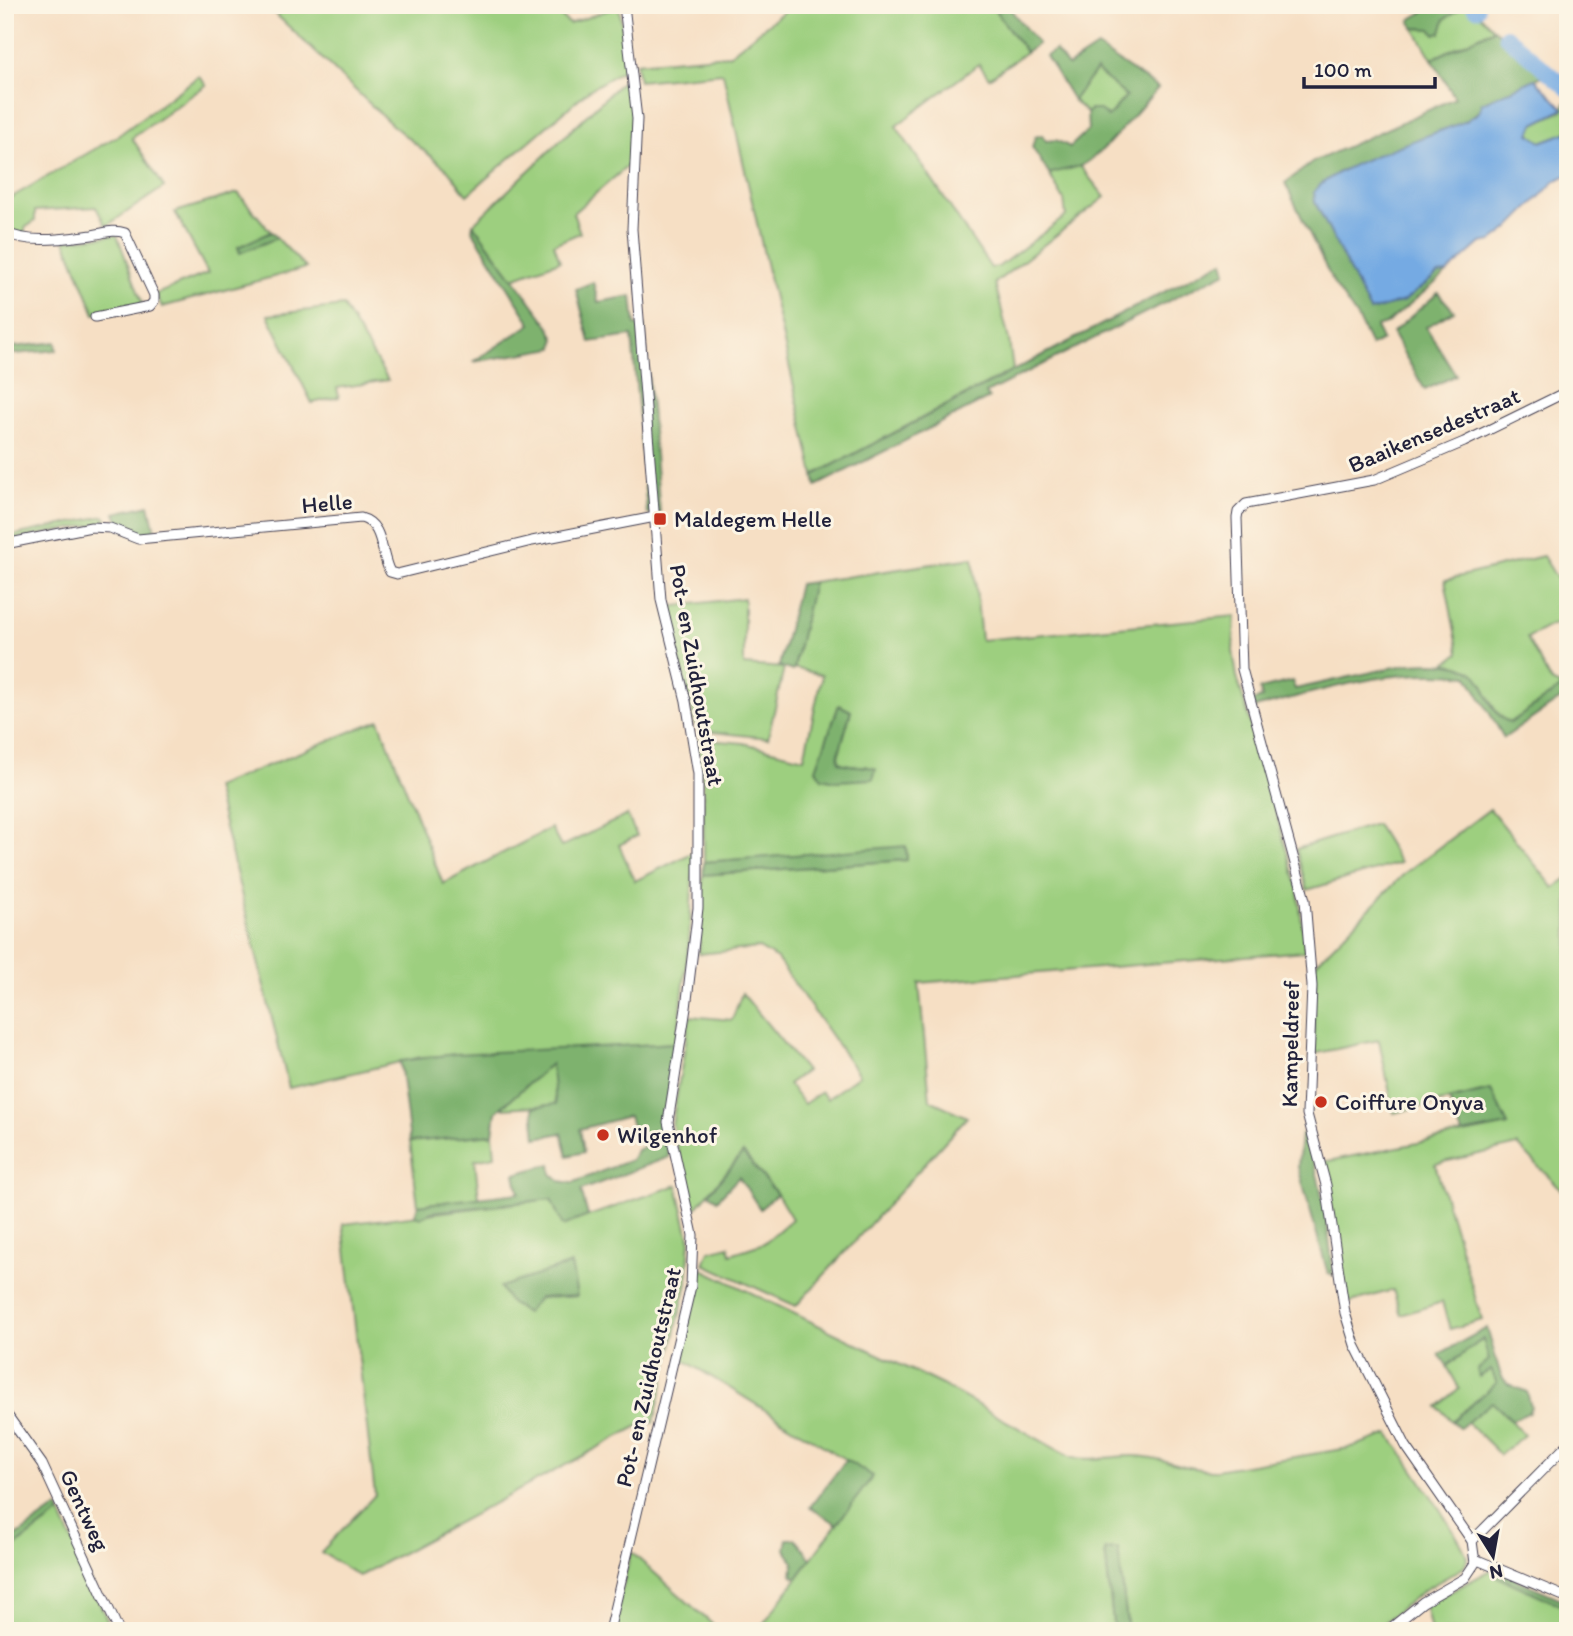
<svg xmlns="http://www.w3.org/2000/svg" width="1573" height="1636" font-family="Itim,sans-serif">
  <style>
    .green { fill: #9dcf7f; stroke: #60785d; stroke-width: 2; fill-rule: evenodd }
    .forest { fill: #7eb26e; stroke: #506a54; stroke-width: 2 }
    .water { fill: #75aae3; stroke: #4c668f; stroke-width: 2 }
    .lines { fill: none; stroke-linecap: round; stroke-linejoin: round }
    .river { stroke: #75aae3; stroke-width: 16 }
    .street-casing { stroke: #423e50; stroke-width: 11 }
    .street { stroke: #fff; stroke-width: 9 }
    .poi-dot { fill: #c8321e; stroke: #fcf5e5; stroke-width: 2.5 }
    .labels { text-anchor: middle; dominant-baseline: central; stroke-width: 6; stroke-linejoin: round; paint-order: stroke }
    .street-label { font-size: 23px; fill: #22223b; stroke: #fcf5e5 }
    .poi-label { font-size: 23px; fill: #22223b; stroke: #fcf5e5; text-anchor: start }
  </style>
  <rect width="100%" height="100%" fill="#fcf5e5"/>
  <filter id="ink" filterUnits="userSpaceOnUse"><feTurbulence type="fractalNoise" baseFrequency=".0143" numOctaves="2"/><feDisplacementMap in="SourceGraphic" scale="14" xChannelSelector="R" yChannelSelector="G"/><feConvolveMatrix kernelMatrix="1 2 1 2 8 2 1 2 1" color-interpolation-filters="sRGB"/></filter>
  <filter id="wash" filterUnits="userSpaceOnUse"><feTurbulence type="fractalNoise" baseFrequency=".00686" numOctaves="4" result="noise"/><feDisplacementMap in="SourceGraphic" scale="28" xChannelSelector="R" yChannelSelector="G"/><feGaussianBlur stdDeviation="1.57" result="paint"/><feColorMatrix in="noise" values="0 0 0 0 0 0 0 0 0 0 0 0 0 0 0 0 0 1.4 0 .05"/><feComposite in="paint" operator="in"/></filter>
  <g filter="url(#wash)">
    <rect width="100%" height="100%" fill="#f6dfc4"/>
    <!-- green -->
    <g class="green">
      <path d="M266 5H550L569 24 619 6 628 67 589 90 467 195 448 170 392 125Z"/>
      <path d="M792 5H991L1026 52 989 78 979 64 896 126 991 268 998 267 1066 216 1064 200 1049 174 1070 166H1080L1105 197 995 283 1009 340 1013 370 814 475 723 73 639 81 636 63 729 55Z"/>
      <path d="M1461 5H1470L1494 29 1432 59 1414 28 1431 29 1442 25 1444 19Z"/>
      <path d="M1096 70 1126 96 1108 117 1090 110 1087 113 1073 100Z"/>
      <path d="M629 75 633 115 630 164 573 213 580 233 554 244 560 261 513 278 473 224Z"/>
      <path d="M199 76 206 85 132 138 164 187 106 226 96 207 35 211V221L25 228V235L5 229V201L119 135Z"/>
      <path d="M1565 103 1568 104V132L1541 142 1530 134 1534 124 1562 111Z"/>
      <path d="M238 193 271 232 238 247 240 252 277 238 306 268 162 307 156 294 208 273 175 212Z"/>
      <path d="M117 235 143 305 95 314 65 240Z"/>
      <path d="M343 306 388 380 337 388 339 397 312 403 268 315Z"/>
      <path d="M104 516 107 519 101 523 5 541V537Z"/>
      <path d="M1543 556 1568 596V620L1549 626 1527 638 1551 682 1562 687 1510 723C1481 708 1491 669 1446 663L1459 653 1445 580Z"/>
      <path d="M973 558 981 640 1235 616 1233 651 1237 677 1298 890 1305 951 919 983 930 1100 967 1117 796 1306 704 1264 709 1251 729 1246 731 1254 764 1243 792 1219 777 1194 743 1153 696 1208 691 1207 672 1124 690 1016 732 1020 742 993 806 1071 788 1084 804 1104 821 1092 827 1099 859 1075 777 959 759 948 699 954 703 875 907 860 906 847 704 862 703 785 698 739 743 743 804 758 822 675 794 668 813 582ZM839 705 851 711 838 756 839 762 850 767 868 766 822 778 816 769Z"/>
      <path d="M744 598V665L784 668 768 738 703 731 696 726 666 607Z"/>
      <path d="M379 720 443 884 551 828 561 847 627 815 637 836 619 845 635 881 694 852 689 941 677 1043 421 1057 289 1088 215 787Z"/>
      <path d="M1490 809 1554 888 1568 878V1197L1518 1145 1435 1164 1482 1320 1450 1329 1442 1302 1401 1315 1393 1290 1348 1303 1323 1162 1508 1125 1490 1090 1394 1113 1379 1040 1313 1054 1315 964 1405 873Z"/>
      <path d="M1376 824 1400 863 1307 890 1296 849Z"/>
      <path d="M552 1063 556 1105 500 1108Z"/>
      <path d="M493 1134 495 1156 475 1160 479 1198 418 1205 410 1142Z"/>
      <path d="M677 1185 690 1241 687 1283 654 1422 640 1425 359 1576 321 1552 375 1495 343 1224 551 1199 563 1225ZM571 1265 576 1296 539 1298Z"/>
      <path d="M700 1268 942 1385 1072 1458C1094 1461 1113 1456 1134 1456 1162 1456 1187 1471 1216 1470L1349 1448 1389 1434C1401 1452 1467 1545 1467 1558 1467 1562 1465 1564 1463 1568L1424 1590 1373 1631H1128L1118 1550 1105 1551 1114 1631H758L872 1476 681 1358Z"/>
      <path d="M1483 1339 1497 1383 1452 1421 1438 1407 1459 1388 1447 1366Z"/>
      <path d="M1492 1401 1524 1435 1500 1455 1467 1422Z"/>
      <path d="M60 1513 112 1631H5V1554Z"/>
      <path d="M631 1552 720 1631H612Z"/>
      <path d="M1491 1570 1499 1572V1577L1568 1608V1631H1431L1425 1605Z"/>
    </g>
    <!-- forest -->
    <g class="forest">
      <path d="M991 5H1007L1038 44 1026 52Z"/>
      <path d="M1435 5 1462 7 1445 19 1441 33 1435 34 1431 29 1414 28 1410 20Z"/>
      <path d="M1494 29 1547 74 1483 103 1479 111 1466 121 1338 172 1315 202 1370 311 1404 301 1438 273H1447L1386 324 1376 327 1382 340 1371 346 1358 319 1334 284 1285 183 1313 162 1455 98 1432 59Z"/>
      <path d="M1097 47 1158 88C1142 105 1100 159 1080 166 1072 169 1060 170 1049 174L1032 147 1035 137 1042 135 1046 141 1056 140 1070 147 1088 130 1087 113 1090 110H1100L1108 117 1126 96 1096 70 1073 100 1046 56 1055 50 1068 66Z"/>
      <path d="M473 224 549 326 555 339 554 348 473 362 531 324 472 230Z"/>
      <path d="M271 232 277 238 240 253 238 247Z"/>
      <path d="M1223 261 1226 272 986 393 989 398 816 486 814 475Z"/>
      <path d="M593 282 598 302 632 296 635 325H644L660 513 647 514 632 336 590 342 576 289Z"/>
      <path d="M1438 293 1454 311 1426 327 1456 375 1425 390 1392 333Z"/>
      <path d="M56 342 57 350 5 355V348Z"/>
      <path d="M149 505 156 535 140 536 121 529 115 513Z"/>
      <path d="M813 582 794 668 793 671 779 666 799 584Z"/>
      <path d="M1431 663C1504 664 1471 702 1510 723L1562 687 1568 694 1504 738 1468 676C1391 667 1327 689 1254 708L1252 701 1262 698 1260 689 1292 681 1295 689 1409 664Z"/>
      <path d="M839 705 851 711 838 756 839 762C852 768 864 764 876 769L873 779 836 781 822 778 816 769Z"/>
      <path d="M906 846 907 860 703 875 704 862Z"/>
      <path d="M677 1043 666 1118 661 1119 660 1130 635 1136 629 1116 580 1129 584 1152 568 1156 562 1133 536 1138 533 1107 556 1104 551 1064 496 1112 493 1134 410 1142 400 1061 454 1054Z"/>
      <path d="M1491 1090 1508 1125 1462 1134 1449 1100Z"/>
      <path d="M658 1134 666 1137 669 1157 581 1190 588 1216 563 1226 551 1199 432 1212 420 1218 415 1215 418 1205 519 1193 515 1174 551 1164 552 1174 560 1181 572 1183 631 1160 637 1150 656 1141Z"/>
      <path d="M1301 1134 1305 1135C1322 1181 1329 1227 1333 1275L1328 1274 1298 1167Z"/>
      <path d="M743 1153 777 1194 760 1209 739 1177 717 1200 709 1193Z"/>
      <path d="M571 1264 577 1296 539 1298 526 1313 510 1303 500 1287Z"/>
      <path d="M1487 1328 1501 1376 1508 1384 1527 1392 1531 1407 1528 1413 1512 1420 1492 1402 1460 1428 1452 1421 1497 1383 1491 1370 1479 1377 1477 1370 1489 1360 1483 1339 1447 1366 1439 1354Z"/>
      <path d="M846 1460 873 1476 837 1524 810 1507Z"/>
      <path d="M58 1507 60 1513 5 1554V1544Z"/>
      <path d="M787 1539H796L811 1559 797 1578 792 1575 794 1562 785 1549Z"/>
      <path d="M1118 1549 1128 1631H1114L1105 1550Z"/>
      <path d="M1499 1572 1568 1602V1608L1498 1577Z"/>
    </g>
    <!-- water -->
    <path class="water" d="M1535 79 1564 109 1534 124 1530 134 1541 142 1568 132V175L1555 181 1508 229 1492 241 1481 243 1447 273 1438 274 1404 301 1370 311 1315 202 1314 192C1331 166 1432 135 1466 121L1479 112 1482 103Z"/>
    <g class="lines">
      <!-- river -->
      <g class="river">
        <path d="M1473 5 1477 9"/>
        <path d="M1506 36 1568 89"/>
      </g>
    </g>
  </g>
  <g filter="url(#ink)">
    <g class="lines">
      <!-- street casing -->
      <g class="street-casing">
        <g id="street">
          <path d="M5 232C28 245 67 238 92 235 105 233 113 229 125 233L154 295V301L150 306 95 317"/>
          <path d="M5 544 91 527 110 528 138 539 361 518C384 524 380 553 390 572L397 574 532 541 655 517"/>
          <path d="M5 1412 42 1464 119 1631"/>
          <path d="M1472 1541 1568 1444"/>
          <path d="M1475 1559 1568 1598"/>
          <path d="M609 1631 691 1286 693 1235 668 1122 686 1008 698 908V774L686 701 661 600 632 229 637 119 624 5"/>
          <path d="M1387 1631 1423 1602 1465 1578 1475 1563 1472 1541 1406 1446 1355 1345 1345 1313 1326 1185 1307 1114 1312 986 1305 900 1242 669 1237 518 1238 512 1246 504 1374 480 1464 442 1568 391"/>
        </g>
      </g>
      <!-- street -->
      <use href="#street" class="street"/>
    </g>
  </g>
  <!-- markers -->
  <g class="poi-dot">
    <rect x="653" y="512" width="14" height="14" rx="3.5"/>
    <circle cx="1321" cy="1102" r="7"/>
    <circle cx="603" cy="1135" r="7"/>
  </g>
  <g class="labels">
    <!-- street labels -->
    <g class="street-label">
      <text transform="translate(1434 430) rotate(-23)">Baaikensedestraat</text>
      <text transform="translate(327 503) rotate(-5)">Helle</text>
      <text transform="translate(697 675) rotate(80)">Pot- en Zuidhoutstraat</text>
      <text transform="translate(1290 1044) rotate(-89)">Kampeldreef</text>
      <text transform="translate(648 1377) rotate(-77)">Pot- en Zuidhoutstraat</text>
      <text transform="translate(85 1510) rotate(65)">Gentweg</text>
    </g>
    <!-- poi labels -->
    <g class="poi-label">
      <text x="674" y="519">Maldegem Helle</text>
      <text x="1335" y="1102">Coiffure Onyva</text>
      <text x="617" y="1135">Wilgenhof</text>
    </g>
  </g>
  <!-- margin -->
  <rect width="1573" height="1636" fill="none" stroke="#fcf5e5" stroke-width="28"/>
  <!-- north arrow -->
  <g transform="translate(1493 1556) rotate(169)" stroke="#fcf5e5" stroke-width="5" paint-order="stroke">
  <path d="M0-5L12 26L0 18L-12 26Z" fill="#22223b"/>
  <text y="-10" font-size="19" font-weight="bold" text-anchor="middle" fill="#22223b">N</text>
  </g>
  <!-- scale -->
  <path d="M1304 77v10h131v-10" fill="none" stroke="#22223b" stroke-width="3.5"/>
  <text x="1314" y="77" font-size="21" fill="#22223b" stroke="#fcf5e5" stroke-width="5" paint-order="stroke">100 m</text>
</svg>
